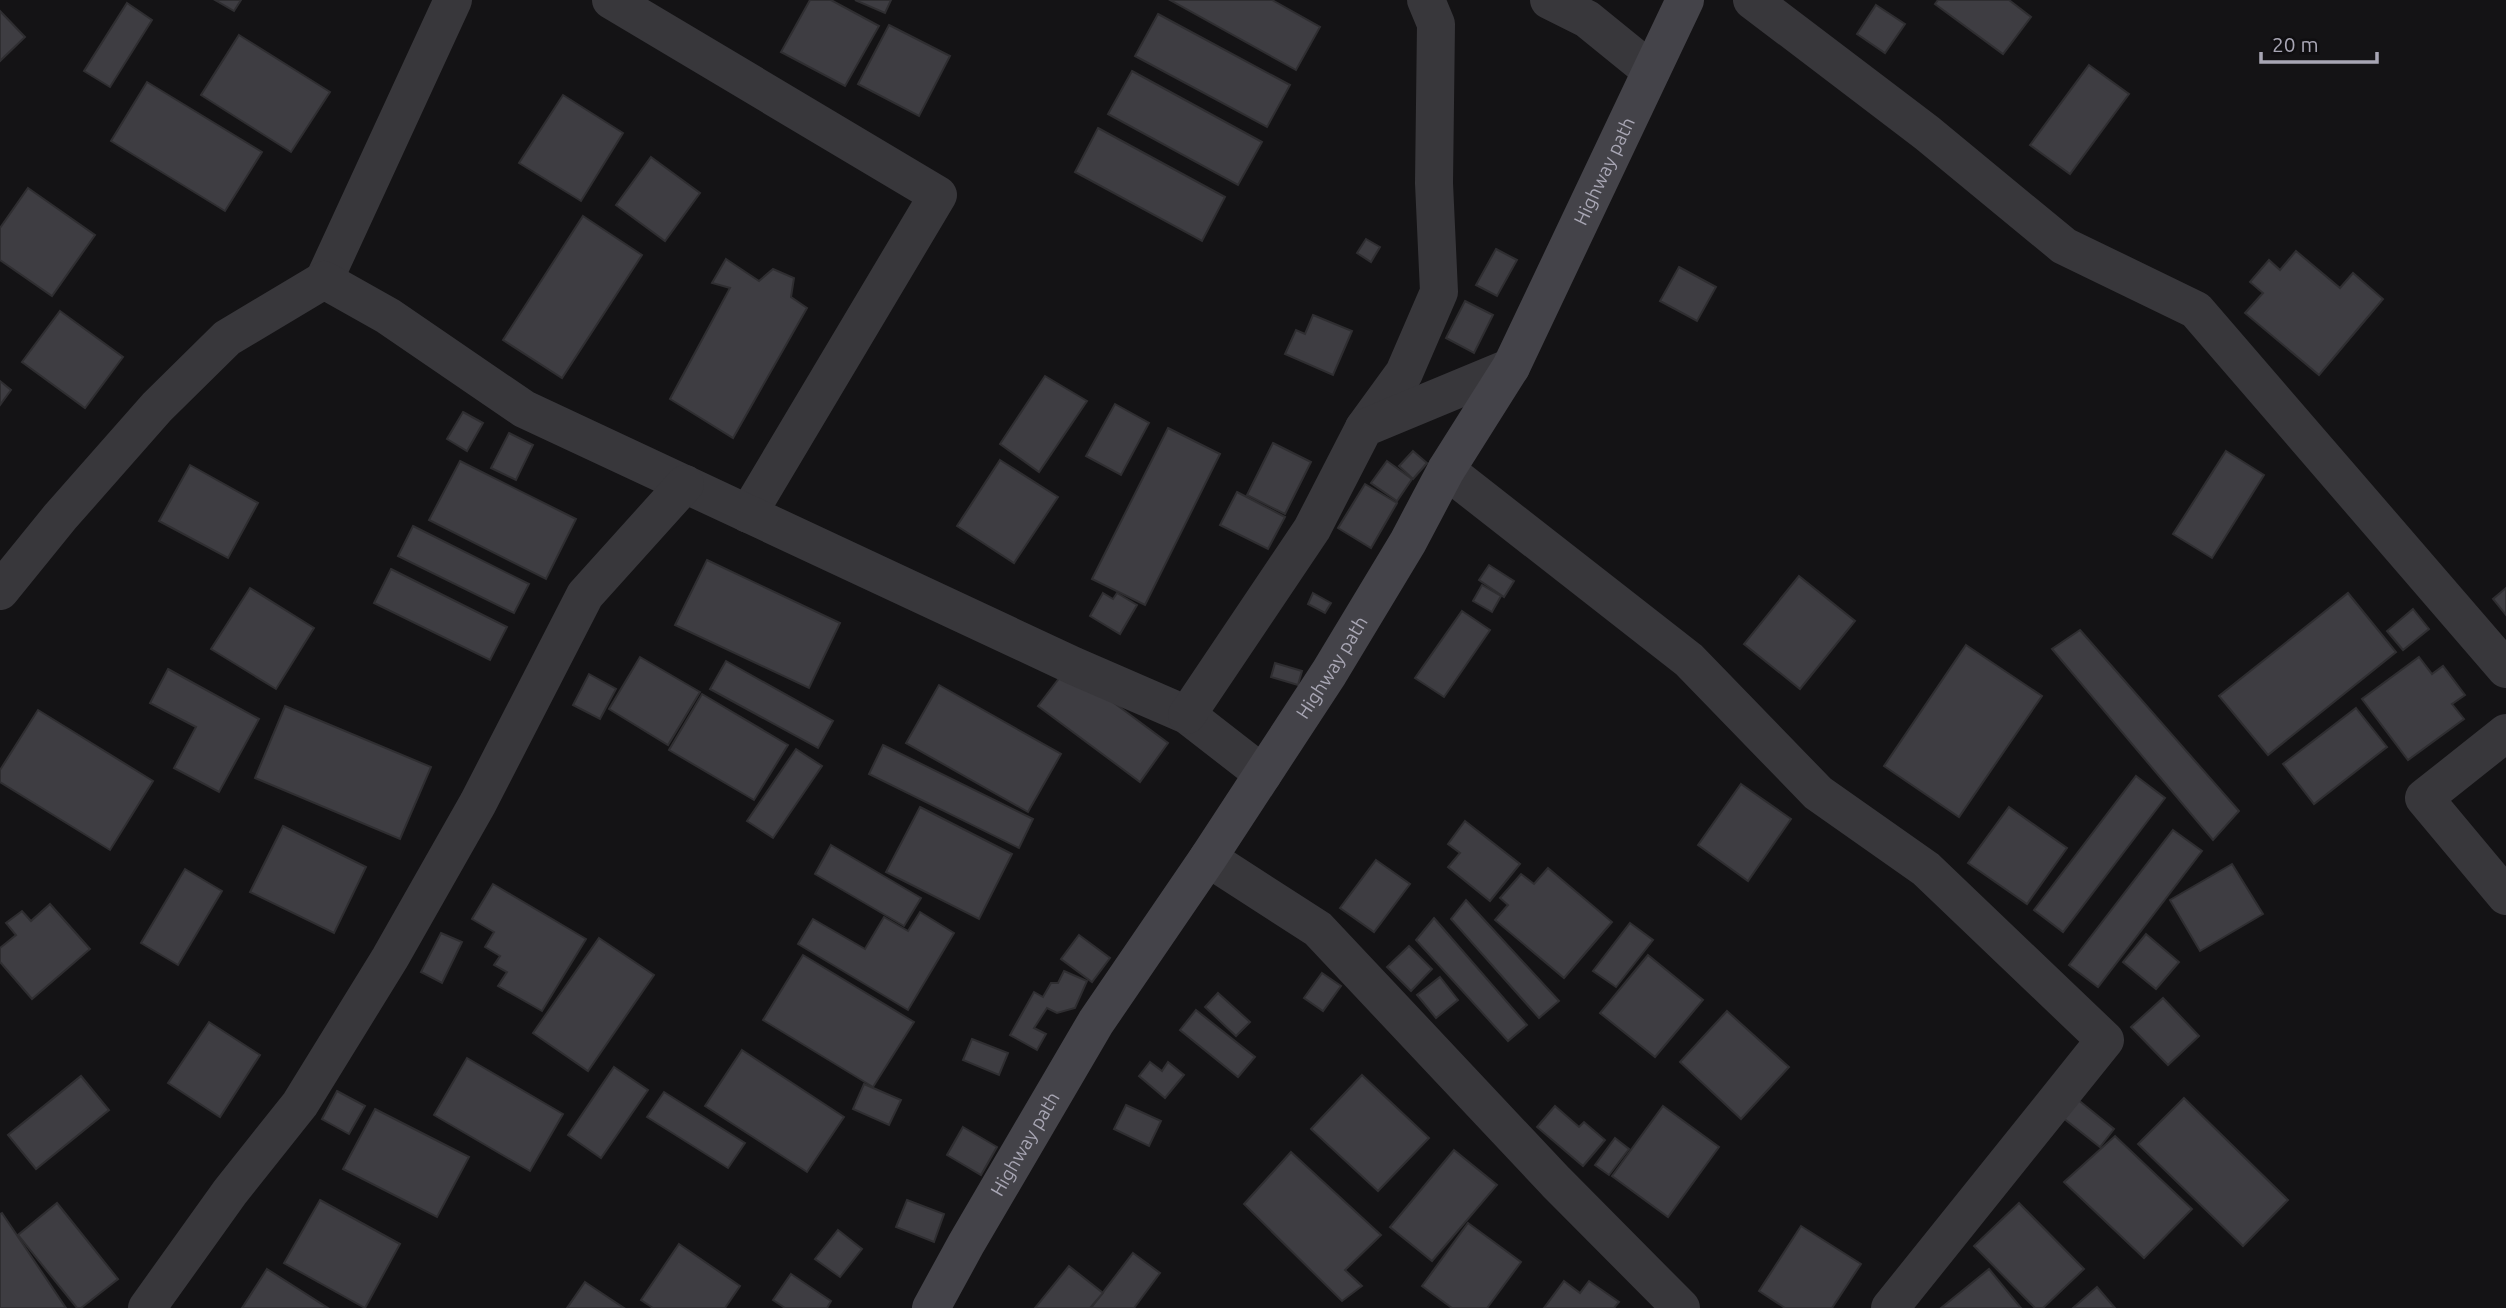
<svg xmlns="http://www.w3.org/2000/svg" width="2506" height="1308" font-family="Ubuntu,sans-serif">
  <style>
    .building { fill: #3e3d42; stroke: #2f2e31; stroke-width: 2 }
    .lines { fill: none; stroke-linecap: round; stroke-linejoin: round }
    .street { stroke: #38373b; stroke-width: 38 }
    .secondary { stroke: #444349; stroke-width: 38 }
    .labels { text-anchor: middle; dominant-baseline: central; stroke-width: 5; stroke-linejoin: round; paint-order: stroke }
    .street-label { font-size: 19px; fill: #a8a6b4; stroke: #0f0e10 }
  </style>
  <rect width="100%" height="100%" fill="#141315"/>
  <!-- building -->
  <g class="building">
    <path d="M215 0H241L234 11Z"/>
    <path d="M810 0H831L879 26 845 86 781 52Z"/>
    <path d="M855 0H891L885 13Z"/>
    <path d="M1170 0H1272L1320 27 1296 70Z"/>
    <path d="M1938 0H2009L2031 17 2003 54 1935 4Z"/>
    <path d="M127 3 152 20 110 87 84 71Z"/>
    <path d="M1876 5 1905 24 1885 53 1857 34Z"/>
    <path d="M0 11 25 37 0 61Z"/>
    <path d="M1158 14 1290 85 1267 127 1135 56Z"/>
    <path d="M889 25 950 56 919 116 858 84Z"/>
    <path d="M239 35 330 92 291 152 201 95Z"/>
    <path d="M2089 65 2129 94 2070 174 2030 145Z"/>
    <path d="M1132 71 1262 142 1238 185 1108 114Z"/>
    <path d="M147 82 262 152 225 211 111 141Z"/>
    <path d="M563 95 623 133 581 201 519 163Z"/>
    <path d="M1098 128 1225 197 1202 241 1075 172Z"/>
    <path d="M651 157 700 193 665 241 616 205Z"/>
    <path d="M28 188 95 235 52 296 0 260V228Z"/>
    <path d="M583 216 642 255 562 378 503 340Z"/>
    <path d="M1366 239 1380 247 1371 262 1357 253Z"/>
    <path d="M1496 249 1517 260 1497 296 1476 285Z"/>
    <path d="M2296 251 2340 288 2353 273 2383 299 2319 375 2245 313 2263 293 2250 282 2269 260 2280 270Z"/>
    <path d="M726 259 759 281 773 269 794 278 791 297 807 308 733 438 670 399 730 288 712 283Z"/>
    <path d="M1679 267 1716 287 1697 321 1660 301Z"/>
    <path d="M1465 301 1493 315 1474 353 1446 338Z"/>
    <path d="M60 311 123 357 85 408 22 362Z"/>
    <path d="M1313 315 1352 331 1333 375 1285 354 1296 330 1305 334Z"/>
    <path d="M1045 376 1087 401 1039 472 1000 444Z"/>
    <path d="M0 381 11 390 0 405Z"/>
    <path d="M1115 404 1149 423 1121 475 1086 456Z"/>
    <path d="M463 412 483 423 467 451 447 439Z"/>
    <path d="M1168 428 1220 454 1145 605 1092 579Z"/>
    <path d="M509 433 533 445 516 480 491 468Z"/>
    <path d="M1273 443 1311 462 1285 514 1247 495Z"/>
    <path d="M1413 451 1427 463 1413 479 1399 466Z"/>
    <path d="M2226 451 2264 475 2212 558 2173 534Z"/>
    <path d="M1000 460 1058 497 1014 563 957 526Z"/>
    <path d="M460 461 576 519 546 579 429 520Z"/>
    <path d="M1387 461 1412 479 1397 501 1371 483Z"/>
    <path d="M190 465 258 503 228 558 159 521Z"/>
    <path d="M1365 484 1397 503 1371 548 1338 528Z"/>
    <path d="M1237 492 1285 517 1268 549 1220 525Z"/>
    <path d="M413 526 529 584 514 613 398 556Z"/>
    <path d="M707 560 840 623 809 688 675 625Z"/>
    <path d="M1489 565 1514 581 1504 597 1479 580Z"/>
    <path d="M391 569 507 627 490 660 374 603Z"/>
    <path d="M1799 576 1855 621 1800 689 1744 644Z"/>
    <path d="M1482 585 1501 596 1492 612 1473 601Z"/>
    <path d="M250 588 314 628 276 689 211 649Z"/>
    <path d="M2506 588V615L2493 599Z"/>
    <path d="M1103 593 1113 599 1117 593 1137 605 1120 634 1090 616Z"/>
    <path d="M1313 593 1331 603 1325 613 1308 604Z"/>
    <path d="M2348 593 2396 652 2268 755 2219 696Z"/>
    <path d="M2413 609 2429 629 2403 650 2387 631Z"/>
    <path d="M1462 611 1490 630 1444 697 1415 678Z"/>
    <path d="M2080 630 2239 811 2213 840 2052 649Z"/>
    <path d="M1966 645 2042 696 1959 817 1884 766Z"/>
    <path d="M640 657 700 692 668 745 609 709Z"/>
    <path d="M2419 657 2432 674 2443 666 2465 695 2452 704 2464 719 2408 760 2362 699Z"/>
    <path d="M726 661 833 721 818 748 710 689Z"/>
    <path d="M1275 663 1302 671 1298 685 1271 677Z"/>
    <path d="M1067 668 1168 743 1140 782 1038 706Z"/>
    <path d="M168 669 259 719 219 792 174 768 196 727 150 703Z"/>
    <path d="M589 674 616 689 600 719 573 705Z"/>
    <path d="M939 685 1061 754 1028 812 906 743Z"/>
    <path d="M702 694 788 745 754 800 669 750Z"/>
    <path d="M285 706 431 767 400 839 255 778Z"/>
    <path d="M2356 708 2387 747 2314 804 2283 764Z"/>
    <path d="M38 710 153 781 110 850 0 782V770Z"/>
    <path d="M883 745 1033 819 1019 848 869 774Z"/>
    <path d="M796 749 822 766 773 838 747 821Z"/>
    <path d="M2136 776 2165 798 2063 932 2034 910Z"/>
    <path d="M1741 784 1791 819 1748 881 1698 845Z"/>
    <path d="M920 807 1012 854 979 919 886 872Z"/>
    <path d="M2009 807 2067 848 2027 904 1968 863Z"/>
    <path d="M1465 821 1520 864 1490 901 1448 867 1460 853 1448 844Z"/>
    <path d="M283 826 366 867 334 933 250 892Z"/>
    <path d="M2173 830 2202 851 2098 987 2069 965Z"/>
    <path d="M831 845 921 898 904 926 815 874Z"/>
    <path d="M1376 860 1410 884 1374 932 1340 908Z"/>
    <path d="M2232 864 2263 914 2200 951 2170 900Z"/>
    <path d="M1548 868 1612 922 1564 978 1495 920 1508 905 1500 898 1521 874 1534 884Z"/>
    <path d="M185 869 222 891 178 965 141 943Z"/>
    <path d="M493 884 586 939 542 1011 498 986 507 972 494 965 500 956 485 947 494 932 472 919Z"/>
    <path d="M1466 900 1559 1001 1539 1018 1451 919Z"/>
    <path d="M50 904 90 949 32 999 0 962V948L16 935 6 923 22 911 31 921Z"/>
    <path d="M920 912 954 933 908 1010 798 944 813 919 865 949 884 917 908 931Z"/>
    <path d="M1434 918 1527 1025 1508 1041 1416 940Z"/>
    <path d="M1630 923 1653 940 1616 987 1593 971Z"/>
    <path d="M441 933 462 942 442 983 421 972Z"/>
    <path d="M2146 934 2179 962 2156 989 2123 962Z"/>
    <path d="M1079 935 1110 958 1092 982 1061 959Z"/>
    <path d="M599 938 654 975 588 1071 533 1033Z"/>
    <path d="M1409 946 1432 969 1411 991 1387 967Z"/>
    <path d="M803 955 914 1022 873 1087 763 1020Z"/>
    <path d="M1648 955 1703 1000 1655 1057 1600 1013Z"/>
    <path d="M1064 971 1087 981 1075 1008 1057 1013 1047 1008 1034 1028 1046 1034 1037 1050 1010 1035 1034 992 1043 997 1051 983H1058Z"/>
    <path d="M1322 973 1341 986 1323 1011 1304 998Z"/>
    <path d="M1440 977 1458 1000 1436 1018 1417 995Z"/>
    <path d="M1218 993 1250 1022 1236 1036 1205 1007Z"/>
    <path d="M2163 998 2199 1036 2168 1065 2131 1027Z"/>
    <path d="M1196 1010 1255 1057 1238 1077 1180 1030Z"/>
    <path d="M1727 1011 1789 1067 1741 1119 1680 1062Z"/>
    <path d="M209 1022 260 1055 220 1117 168 1083Z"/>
    <path d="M972 1039 1008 1053 999 1075 963 1060Z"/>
    <path d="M742 1050 844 1117 807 1172 705 1106Z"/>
    <path d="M467 1058 563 1114 530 1171 434 1115Z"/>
    <path d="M1150 1062 1162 1071 1168 1062 1184 1075 1165 1098 1139 1076Z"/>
    <path d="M614 1067 648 1090 601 1158 568 1135Z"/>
    <path d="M1362 1075 1429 1138 1378 1191 1311 1129Z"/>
    <path d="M81 1076 109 1110 36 1169 8 1135Z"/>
    <path d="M864 1084 901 1100 889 1125 853 1109Z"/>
    <path d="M337 1091 365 1106 349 1134 322 1119Z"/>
    <path d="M664 1092 745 1143 728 1168 647 1117Z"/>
    <path d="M2184 1098 2288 1200 2243 1246 2138 1144Z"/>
    <path d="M2077 1099 2114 1129 2100 1147 2062 1117Z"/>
    <path d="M1126 1105 1161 1121 1149 1146 1114 1129Z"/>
    <path d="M1555 1106 1579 1127 1584 1122 1605 1140 1583 1166 1537 1127Z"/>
    <path d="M1663 1106 1719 1147 1668 1217 1612 1176Z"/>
    <path d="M375 1109 469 1157 437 1217 343 1169Z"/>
    <path d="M963 1127 997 1147 981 1175 947 1155Z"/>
    <path d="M2115 1136 2192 1209 2144 1258 2064 1182Z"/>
    <path d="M1615 1138 1629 1149 1609 1175 1595 1165Z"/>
    <path d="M1454 1150 1497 1185 1432 1261 1390 1227Z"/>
    <path d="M1291 1152 1381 1235 1345 1270 1362 1286 1342 1301 1244 1204Z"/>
    <path d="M320 1200 400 1244 365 1308 284 1263Z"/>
    <path d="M907 1200 944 1214 934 1242 896 1227Z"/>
    <path d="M57 1203 118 1279 81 1308H77L18 1235Z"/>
    <path d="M2019 1203 2084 1269 2043 1308H2035L1974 1246Z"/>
    <path d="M2 1213 66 1308H0V1214Z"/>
    <path d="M1468 1223 1521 1262 1487 1308H1452L1422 1286Z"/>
    <path d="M1801 1226 1861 1264 1832 1308H1785L1759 1291Z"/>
    <path d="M838 1230 862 1249 840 1277 815 1259Z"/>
    <path d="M679 1244 740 1286 725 1308H653L641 1300Z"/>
    <path d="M1133 1253 1160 1273 1134 1308H1091Z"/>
    <path d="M1069 1266 1103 1293 1090 1308H1035Z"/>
    <path d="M267 1269 328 1308H242Z"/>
    <path d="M1989 1269 2021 1308H1941Z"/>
    <path d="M791 1274 831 1301 827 1308H785L773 1300Z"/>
    <path d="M1564 1281 1580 1293 1589 1281 1619 1302 1614 1308H1544Z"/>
    <path d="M585 1282 624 1308H567Z"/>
    <path d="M2097 1287 2115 1308H2073Z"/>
  </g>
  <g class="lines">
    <!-- street -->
    <g class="street">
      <path d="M611 0 938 195 748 514"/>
      <path d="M1549 0 1587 19 1651 71"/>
      <path d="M1752 0 1927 133 2064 246 2196 310 2506 669"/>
      <path d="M324 280 453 0"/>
      <path d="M1364 428 1404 373 1439 292 1434 183 1436 24 1426 0"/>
      <path d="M1446 470 1689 660 1818 793 1926 869 2105 1040 1890 1308"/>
      <path d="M0 591 60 517 157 407 227 338 324 280 388 316 524 409 1074 666 1187 715 1263 774"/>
      <path d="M1187 715 1312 529 1364 428 1511 367"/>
      <path d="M2506 733 2424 798 2506 896"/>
      <path d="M1208 858 1318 929 1556 1182 1681 1308"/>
      <path d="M147 1308 230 1192 300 1104 390 958 478 803 585 595 685 484"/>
    </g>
    <!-- secondary -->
    <path class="secondary" id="s1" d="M931 1308 966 1244 1096 1022 1208 858 1329 673 1408 542 1446 470 1511 367 1685 0"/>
  </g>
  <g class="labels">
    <!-- street labels -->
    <g class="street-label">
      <text stroke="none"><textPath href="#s1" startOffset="1323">Highway path</textPath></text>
      <text stroke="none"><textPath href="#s1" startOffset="756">Highway path</textPath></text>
      <text stroke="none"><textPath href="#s1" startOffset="189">Highway path</textPath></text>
    </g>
  </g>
  <!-- scale -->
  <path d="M2261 52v10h116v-10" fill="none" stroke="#a8a6b4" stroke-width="3.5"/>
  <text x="2272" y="52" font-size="21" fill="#a8a6b4" stroke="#0f0e10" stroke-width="5" paint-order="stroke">20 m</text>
</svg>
